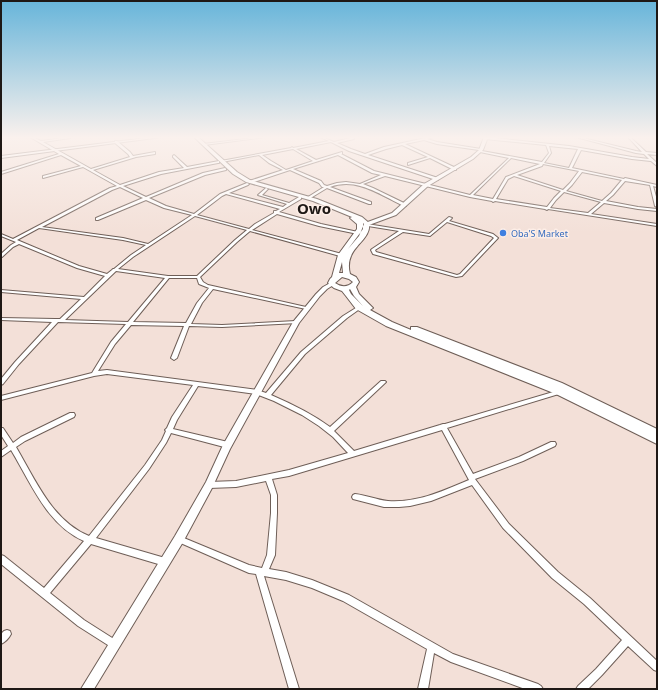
<svg xmlns="http://www.w3.org/2000/svg" width="658" height="690" font-family="'Noto Sans',sans-serif">
  <style>
    .lines { fill: none; stroke-linecap: round; stroke-linejoin: round }
    .street-casing { stroke: #6e5e57; stroke-width: 2 }
    .secondary-casing { stroke: #6e5e57; stroke-width: 2 }
    .primary-casing { stroke: #6e5e57; stroke-width: 2 }
    .street { fill: #fff; fill-rule: evenodd }
    .secondary { fill: #fff; fill-rule: evenodd }
    .primary { fill: #fff; fill-rule: evenodd }
    .shop-dot { fill: #3f7fe0; stroke: #fdeee7; stroke-width: 1.5 }
    .labels { text-anchor: middle; dominant-baseline: central; stroke-width: 3; stroke-linejoin: round; paint-order: stroke }
    .far-shop-label { font-size: 9px; fill: #366cbe; stroke: #fdeee7; text-anchor: start }
    .far-town-label { font-size: 15px; font-weight: bold; fill: #1e1815; stroke: #fdeee7 }
  </style>
  <rect width="100%" height="100%" fill="#f3e0d8"/>
  <g class="lines">
    <!-- street casing -->
    <g class="street-casing">
      <g id="street">
        <path d="M30 137H32L41 141 71 137 70 138 43 142 91 169 130 157 128 154 115 143V141H117L130 152 133 156 155 152V154L136 157 93 170 120 185 159 172 184 168 173 157V156L174 155 187 167 219 161V163H218L161 174 123 186 146 197 203 173 225 168 226 169V170L205 175 149 198 166 206 194 214 220 194 247 183 249 184 248 185 229 193 283 207 287 204 258 195 266 188 268 189 262 195 289 203 299 197H301V199L279 212 321 224 358 232 360 233 358 234 319 226 277 214 252 230 342 254 343 255 342 256H340L250 231 237 242 200 277 203 282 208 285 306 307 308 308V309H306L213 289 202 303 191 324 222 325 296 321 298 322V323L222 327 189 326 177 358 174 360 171 358 184 326 131 325 115 344 98 371 107 370 257 390 266 393 301 352 343 316 359 306H361V308L347 318 305 354 271 395C292 404 312 414 330 427L381 381H385L386 382 385 383 334 431 354 451 440 425 443 424H445L560 390 562 391 563 392 562 393 447 428 473 474 519 457 551 442H555L556 444 555 446 523 461 475 479 509 524 558 572 590 598 657 661V671L654 670 628 646 602 675 588 689H576L578 686 596 669 622 640 584 604 552 578 503 528 472 485 431 501 410 506 399 507H384L353 499 352 497 353 495 355 494C366 495 377 500 388 501 417 503 443 491 469 480L442 430 289 476 272 479 277 495V513L275 555 269 569 286 572 312 580 349 595 453 654 538 684 541 686 543 689H525L451 662 434 653 428 689H418L427 649 343 601 312 588 286 580 264 576 299 689H289L256 574 249 573 176 541 175 539 176 537 179 536 249 565 262 568 267 555 271 513V495L266 481 236 487 209 488 207 487 206 485 207 483 209 482 236 481 289 470 348 453 333 437 319 426 302 415 274 401 256 394 198 386 177 420 173 429 228 442 230 443 231 445 230 447 228 448 171 433 166 443 149 469 96 538 165 558 168 559 169 562 168 565 165 566 91 544 50 593 84 620 117 641 118 644 117 647 114 648 111 647 78 626 1 564V555L4 556 44 588 84 541C47 525 31 483 11 450L1 457V451L8 446 1 435V428H3L13 443 21 437 70 413H74L75 415 74 417 25 441 16 447C35 479 52 521 89 536L145 465 162 440 166 431 165 430 167 428 172 417 193 385 107 374 94 376 1 400V396L92 373 111 342 126 324 58 322 19 364 3 384 1 385V379L15 362 52 322 1 320V318L55 319H60L81 299 1 292V290L84 297 105 276 77 268 19 244 13 247 2 257H1V254L11 245 16 242 1 236V234L13 239 110 188 117 186 83 167 43 178V176L81 166 61 155 1 174V172L59 154ZM120 187 143 198 96 218V220H98L146 200 164 208 192 215 148 244 123 238 42 227 112 190ZM226 194 280 209 276 211H274V213L255 224 249 229 197 215 222 196ZM195 216 247 230 235 240 197 276H168L118 269 133 257ZM39 228 123 240 146 245 131 255 114 269H113L112 270 107 274 79 266 17 240ZM116 271 165 278 128 322 65 320ZM169 278H197L199 284 209 288 197 303 186 323 133 322Z"/>
        <path d="M262 137H266L204 145 203 144Z"/>
        <path d="M320 137H322L334 142 354 137V139L337 143 351 149 365 154 384 147 430 137H433L427 139 437 142 481 149H482V151L542 162 549 153 546 145 485 139 486 137 569 146 632 157 649 159 644 154 636 153 576 137H579L636 151 642 152 628 137H630L646 152 657 153V155L647 154 657 163V166L651 161 632 159 581 150 572 168 624 179 625 178 657 185V187L653 186 657 200V207L655 206 650 185 625 181 613 195 606 201 638 207 657 209V211L638 209 604 203 591 214 657 224V226L548 209 547 210 545 209 495 201 493 202 492 201 470 197 385 176 363 184 373 188 406 204V206H404C380 195 357 177 330 187L371 202V204H369L327 188 309 199 307 198 308 197 324 187H322L319 183 290 170 251 183H249V181L283 170 269 163 259 155 222 162 221 161 291 148 292 147 293 148 329 141ZM424 140 437 144 479 150 480 152 509 158 470 195 374 171 341 154H342V152L316 160 296 149 331 142 349 151 436 180H438V178L368 155 386 149 402 145 428 157 408 163V165L430 158 454 170H456V168L405 144ZM549 146 578 149 569 168 544 163 551 153ZM293 149 313 161 286 170 271 161 262 155ZM338 155 372 173 381 175 360 184 346 182 337 183 327 186 324 185 321 181 293 169ZM511 158 540 164 506 177 493 199 473 195ZM543 164 579 171 570 183 563 190 517 175 542 166ZM582 172 622 180 611 193 602 201 566 191 572 185ZM514 176 561 191 554 198 547 207 496 199 508 179ZM564 192 601 202 588 213 550 208 556 200Z"/>
        <path d="M449 217 452 218 449 221 493 234 498 238 462 276 456 277 373 254 371 250 372 249 399 231 368 226 366 225 367 224 429 234ZM447 222 491 236 494 238 460 274 457 275 376 252 375 250 403 232 430 236Z"/>
        <path d="M7 630 10 631 11 634C9 638 5 642 1 644V634L4 631Z"/>
      </g>
    </g>
    <!-- secondary casing -->
    <g class="secondary-casing">
      <g id="secondary">
        <path d="M154 137H162L1 158V156Z"/>
        <path d="M484 137H488L483 150 473 159 428 186 396 215 369 225H365V223L392 213 424 184 471 157 479 150Z"/>
        <path d="M332 282 334 283 335 284 327 289 320 296 299 323 230 449 212 488 183 542 94 689H81L175 536 206 482 223 445 293 322 316 294 323 287Z"/>
      </g>
    </g>
    <!-- primary casing -->
    <g class="primary-casing">
      <path id="primary" d="M194 137H198L237 172 250 180 317 199 362 217 369 223C372 242 343 247 350 274L356 277 359 282 356 287 359 294 373 308 370 310 392 322 411 330V327H417L562 383 657 429V444L556 394 386 326 356 309 346 296 342 291 334 288 328 283 330 279 332 277 338 255 357 229V224L350 218 352 217 313 201 246 182 233 174ZM363 223 364 224 359 236 348 249 363 229ZM342 262 343 273H339ZM342 277 349 279 353 282C347 288 341 287 335 283ZM350 289 354 296 363 306 351 294 349 290Z"/>
    </g>
    <!-- street -->
    <use href="#street" class="street"/>
    <!-- secondary -->
    <use href="#secondary" class="secondary"/>
    <!-- primary -->
    <use href="#primary" class="primary"/>
  </g>
  <!-- sky -->
  <linearGradient id="sky" x2="0" y2="1"><stop stop-color="#67b5da"/><stop offset="0.59" stop-color="#faf1ed"/><stop offset="1" stop-color="#faf1ed" stop-opacity="0"/></linearGradient>
  <rect width="658" height="233" fill="url(#sky)"/>
  <!-- markers -->
  <circle class="shop-dot" cx="503" cy="233" r="4"/>
  <g class="labels">
    <!-- far-shop labels -->
    <g class="far-shop-label">
      <text x="511" y="233">Oba'S Market</text>
    </g>
    <!-- far-town labels -->
    <g class="far-town-label">
      <text x="314" y="208">Owo</text>
    </g>
  </g>
  <!-- border -->
  <rect width="658" height="690" fill="none" stroke="#1e1815" stroke-width="4"/>
</svg>
